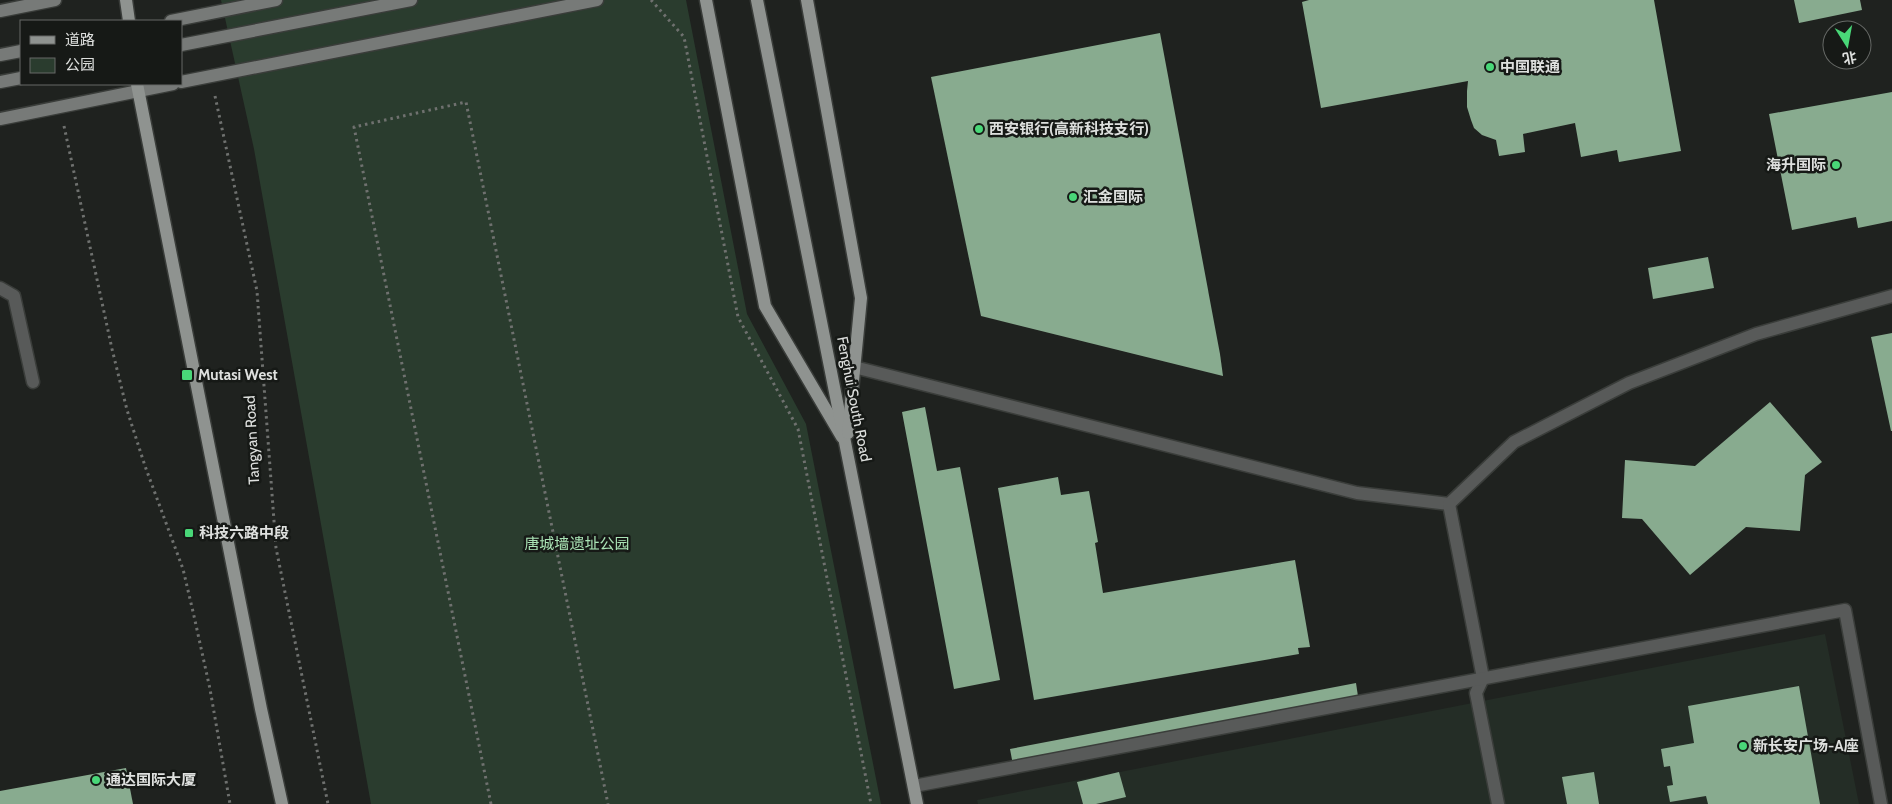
<svg xmlns="http://www.w3.org/2000/svg" width="1892" height="804" font-family="Cabin,'Noto Sans SC',sans-serif">
  <style>
    .built { fill: #242d26 }
    .green { fill: #2a3c2e }
    .building { fill: #88ab8f }
    .lines { fill: none; stroke-linecap: round; stroke-linejoin: round }
    .lane-casing { stroke: #3a3d3a; stroke-width: 15 }
    .street-casing { stroke: #3a3d3a; stroke-width: 15 }
    .secondary-casing { stroke: #3a3d3a; stroke-width: 15 }
    .primary-casing { stroke: #3a3d3a; stroke-width: 15 }
    .path { stroke: #6f716f; stroke-width: 3; stroke-dasharray: 2.5 4; stroke-linecap: butt }
    .lane { stroke: #585a59; stroke-width: 12 }
    .street { stroke: #585a59; stroke-width: 12 }
    .secondary { stroke: #777a78; stroke-width: 12 }
    .primary { stroke: #8f9390; stroke-width: 12 }
    .poi-dot { fill: #49d778; stroke: #161916; stroke-width: 2 }
    .labels { text-anchor: middle; dominant-baseline: central; stroke-width: 5; stroke-linejoin: round; paint-order: stroke }
    .poi-label { font-size: 15px; font-weight: bold; fill: #dee0de; stroke: #161916; text-anchor: start }
    .street-label { font-size: 15px; fill: #dee0de; stroke: #161916 }
    .park-label { font-size: 15px; fill: #aae4b6; stroke: #161916 }
  </style>
  <rect width="100%" height="100%" fill="#1f221f"/>
  <!-- built -->
  <path class="built" d="M1825 634 1859 804H978L977 800Z"/>
  <!-- green -->
  <path class="green" d="M221 0H686L747 314 806 424 881 804H371L254 149Z"/>
  <!-- building -->
  <g class="building">
    <path d="M1309 0H1654L1681 151 1619 162 1617 150 1581 157 1575 123 1523 134 1525 152 1499 156 1496 140 1482 135 1474 128 1471 120 1467 107V91L1468 81 1321 108 1302 2Z"/>
    <path d="M1794 0H1860L1862 10 1799 23Z"/>
    <path d="M1160 33 1220 354 1223 376 981 316 931 77Z"/>
    <path d="M1892 92V221L1858 228 1856 217 1792 230 1769 114Z"/>
    <path d="M1708 257 1714 288 1653 299 1648 268Z"/>
    <path d="M1892 333V431H1891L1871 337Z"/>
    <path d="M1770 402 1822 462 1805 475 1800 531 1746 527 1690 575 1642 519 1622 518 1625 460 1695 466Z"/>
    <path d="M925 407 937 471 960 467 1000 680 954 689 902 412Z"/>
    <path d="M1058 477 1061 495 1089 491 1098 542 1095 543 1103 593 1295 560 1310 647 1298 648 1299 654 1034 700 998 488Z"/>
    <path d="M1356 683 1359 703 1014 770 1010 749Z"/>
    <path d="M1799 686 1820 804H1708L1706 796 1670 802 1667 786 1673 785 1670 766 1664 767 1661 749 1694 743 1688 706Z"/>
    <path d="M126 768 133 804H0V791Z"/>
    <path d="M1119 772 1126 797 1096 804H1083L1077 782Z"/>
    <path d="M1594 772 1599 804H1567L1562 777Z"/>
  </g>
  <g class="lines">
    <!-- lane casing -->
    <g class="lane-casing">
      <path id="lane" d="M0 288 14 296 33 382"/>
    </g>
    <!-- street casing -->
    <g class="street-casing">
      <g id="street">
        <path d="M854 367 1357 493 1449 504 1514 442 1629 383 1756 334 1892 296"/>
        <path d="M1449 504 1483 678 1476 693 1498 804"/>
        <path d="M914 786 1845 610 1881 804"/>
      </g>
    </g>
    <!-- secondary casing -->
    <g class="secondary-casing">
      <g id="secondary">
        <path d="M0 11 55 0"/>
        <path d="M171 21 276 0"/>
        <path d="M181 45 411 0"/>
        <path d="M0 55 21 51"/>
        <path d="M0 82 21 78"/>
        <path d="M181 82 597 0"/>
        <path d="M0 119 173 84"/>
      </g>
    </g>
    <!-- primary casing -->
    <g class="primary-casing">
      <g id="primary">
        <path d="M126 0 129 21"/>
        <path d="M706 0 765 306 842 437"/>
        <path d="M757 0 917 804"/>
        <path d="M807 0 861 298 848 433"/>
        <path d="M137 84 261 709 282 804"/>
      </g>
    </g>
    <!-- path -->
    <g class="path">
      <path d="M651 0 684 37 738 317 798 429 871 804"/>
      <path d="M215 96 257 291 276 548 328 804"/>
      <path d="M64 126 112 349 127 410 145 466 183 569 194 616 210 689 230 804"/>
      <path d="M491 804 354 127 466 102 608 804"/>
    </g>
    <!-- lane -->
    <use href="#lane" class="lane"/>
    <!-- street -->
    <use href="#street" class="street"/>
    <!-- secondary -->
    <use href="#secondary" class="secondary"/>
    <!-- primary -->
    <use href="#primary" class="primary"/>
  </g>
  <!-- markers -->
  <g class="poi-dot">
    <circle cx="1490" cy="67" r="5"/>
    <circle cx="979" cy="129" r="5"/>
    <circle cx="1836" cy="165" r="5"/>
    <circle cx="1073" cy="197" r="5"/>
    <rect x="181" y="369" width="12" height="12" rx="2.5"/>
    <rect x="184" y="528" width="10" height="10" rx="2.5"/>
    <circle cx="1743" cy="746" r="5"/>
    <circle cx="96" cy="780" r="5"/>
  </g>
  <g class="labels">
    <!-- poi labels -->
    <g class="poi-label">
      <text x="1500" y="67">中国联通</text>
      <text x="989" y="129">西安银行(高新科技支行)</text>
      <text x="1826" y="165" text-anchor="end">海升国际</text>
      <text x="1083" y="197">汇金国际</text>
      <text x="198" y="375">Mutasi West</text>
      <text x="199" y="533">科技六路中段</text>
      <text x="1753" y="746">新长安广场-A座</text>
      <text x="106" y="780">通达国际大厦</text>
    </g>
    <!-- street labels -->
    <g class="street-label">
      <text transform="translate(854 399) rotate(79)">Fenghui South Road</text>
      <text transform="translate(252 440) rotate(-93)">Tangyan Road</text>
    </g>
    <!-- park labels -->
    <g class="park-label">
      <text x="577" y="544">唐城墙遗址公园</text>
    </g>
  </g>
  <!-- legend -->
  <rect x="20" y="20" width="162" height="65" fill="#161916" stroke="#666966"/>
  <rect x="30" y="36" width="25" height="8" fill="#8f9390" stroke="#666966"/>
  <text x="65" y="45" font-size="15" fill="#dee0de">道路</text>
  <rect x="30" y="58" width="25" height="15" fill="#2a3c2e" stroke="#666966"/>
  <text x="65" y="70" font-size="15" fill="#dee0de">公园</text>
  <!-- north arrow -->
  <g transform="translate(1847 45) rotate(169)"><circle r="24" fill="#161916" stroke="#666966"/>
  <path d="M0-4L9 19L0 12L-9 19Z" fill="#49d778"/>
  <text y="-8" font-size="14" font-weight="bold" text-anchor="middle" fill="#dee0de">北</text>
  </g>
</svg>
